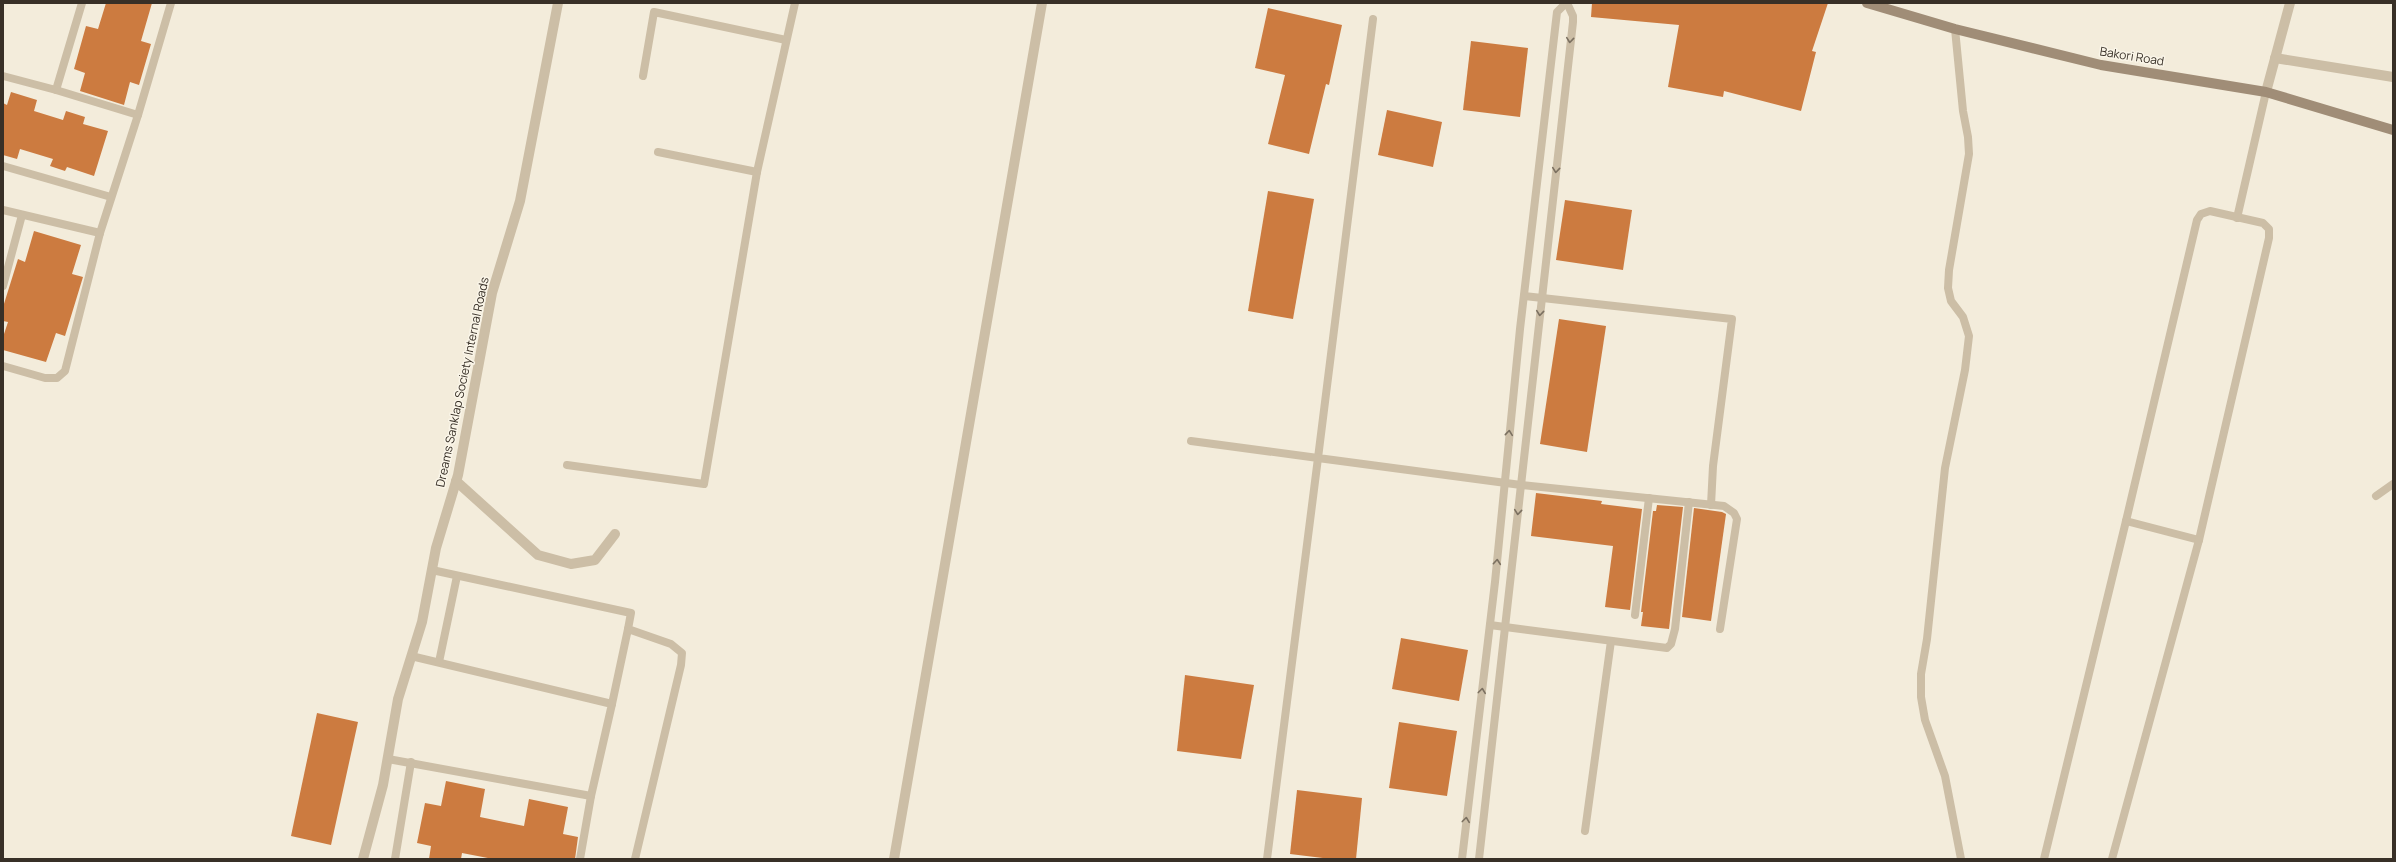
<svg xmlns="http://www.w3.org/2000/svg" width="2396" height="862" font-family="Manrope,sans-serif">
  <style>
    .building { fill: #cc7b40 }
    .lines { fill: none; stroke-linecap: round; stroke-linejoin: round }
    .lane { stroke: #ccbea6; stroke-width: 8 }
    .street { stroke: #ccbea6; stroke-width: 10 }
    .secondary { stroke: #a08d77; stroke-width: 10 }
    .oneway { stroke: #7b7060 }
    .labels { text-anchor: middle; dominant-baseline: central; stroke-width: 3; stroke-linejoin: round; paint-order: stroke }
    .street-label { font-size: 12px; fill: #383027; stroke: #faf5e8 }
  </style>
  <rect width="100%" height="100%" fill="#f3ecdb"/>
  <!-- building -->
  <g class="building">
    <path d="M106 3H152L141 41 151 44 139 85 130 82 124 105 80 91 85 73 74 69 86 26 98 29Z"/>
    <path d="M1592 3H1828L1812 51 1816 52 1801 111 1724 91 1723 97 1668 87 1679 25 1591 17Z"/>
    <path d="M1268 8 1342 25 1329 85 1326 84 1309 154 1268 144 1285 75 1255 68Z"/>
    <path d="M1471 41 1528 48 1520 117 1463 110Z"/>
    <path d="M11 92 37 100 34 111 63 120 66 111 85 117 83 124 108 131 94 176 67 167 65 171 50 166 53 159 20 149 17 159 3 155V103L7 105Z"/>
    <path d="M1387 110 1442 122 1433 167 1378 155Z"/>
    <path d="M1268 191 1314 199 1293 319 1248 311Z"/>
    <path d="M1565 200 1632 210 1623 270 1556 260Z"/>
    <path d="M34 231 81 245 72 274 83 277 65 336 56 333 46 362 3 350V337L8 322 3 321V307L18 259 25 262Z"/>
    <path d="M1559 319 1606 326 1587 452 1540 444Z"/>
    <path d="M1536 493 1602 501 1601 504 1642 509 1630 610 1605 607 1613 546 1531 536Z"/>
    <path d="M1657 505 1683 507 1669 629 1641 626 1643 612H1641L1653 511H1656Z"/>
    <path d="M1694 508 1722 512 1726 514 1711 621 1682 617Z"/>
    <path d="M1401 638 1468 650 1459 701 1392 689Z"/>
    <path d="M1185 675 1254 685 1241 759 1177 751Z"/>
    <path d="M317 713 358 722 331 845 291 836Z"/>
    <path d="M1399 722 1457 731 1447 796 1389 788Z"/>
    <path d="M446 781 485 789 480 817 524 826 529 799 568 807 563 834 578 837 575 859H493L462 853 461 859H429L431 846 417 843 425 803 441 806Z"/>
    <path d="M1297 790 1362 798 1356 859H1331L1290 854Z"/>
  </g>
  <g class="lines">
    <!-- lane -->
    <g class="lane">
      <path d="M1373 19 1318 458 1521 485 1724 506 1734 513 1737 519 1720 629"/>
      <path d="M1955 29 1963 111 1968 137 1969 154 1949 270 1948 288 1951 301 1963 317 1969 336 1965 370 1945 468 1927 639 1921 674V697L1925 720 1945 776 1961 859"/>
      <path d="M3 76 56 90 82 3"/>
      <path d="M643 76 654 12 786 40"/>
      <path d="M56 90 138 115"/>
      <path d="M658 152 757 172 795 3"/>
      <path d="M3 166 111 197"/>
      <path d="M3 210 100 233"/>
      <path d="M2210 211 2263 223 2269 229V238L2199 540 2126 521 2197 220 2201 214Z"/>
      <path d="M2237 218 2266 92"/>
      <path d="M3 286 22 215"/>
      <path d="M1524 296 1732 319 1713 466 1711 505"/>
      <path d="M3 366 45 378H57L65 371 100 233 138 115 171 3"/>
      <path d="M1191 441 1318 458 1267 859"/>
      <path d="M567 465 704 484 757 172"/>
      <path d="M2376 496 2393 484"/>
      <path d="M432 570 631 613 628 629 671 644 682 653 681 665 635 859"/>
      <path d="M1635 615 1649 498"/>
      <path d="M1490 625 1667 648 1671 644 1675 629 1689 502"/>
      <path d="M411 656 612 704 591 796 580 859"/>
      <path d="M439 662 457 576"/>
      <path d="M612 704 628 629"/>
      <path d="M388 759 591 796"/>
      <path d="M1585 831 1611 641"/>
      <path d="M395 859 411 762"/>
      <path d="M1462 859 1495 582 1520 329 1557 12 1566 3"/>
      <path d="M1479 859 1573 22V16L1567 3"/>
      <path d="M2044 859 2126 521"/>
      <path d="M2112 859 2199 540"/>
    </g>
    <!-- street -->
    <g class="street">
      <path d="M2275 58 2393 77"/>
      <path d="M2266 92 2290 3"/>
      <path d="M456 481 538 555 571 564 595 560 615 534"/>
      <path d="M363 859 383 785 398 699 422 622 436 548 458 475 492 293 520 201 558 3"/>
      <path d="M894 859 1042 3"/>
    </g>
    <!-- secondary -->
    <path class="secondary" d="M1867 3 1955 29 2101 65 2266 92 2393 130"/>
  </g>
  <!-- one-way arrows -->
  <defs><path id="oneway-chevron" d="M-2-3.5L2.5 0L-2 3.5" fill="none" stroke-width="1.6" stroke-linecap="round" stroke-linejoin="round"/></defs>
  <g class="oneway">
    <use href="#oneway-chevron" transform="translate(1570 40) rotate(96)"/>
    <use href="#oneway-chevron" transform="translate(1556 170) rotate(96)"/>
    <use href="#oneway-chevron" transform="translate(1540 313) rotate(96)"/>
    <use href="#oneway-chevron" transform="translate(1509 433) rotate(-84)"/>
    <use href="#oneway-chevron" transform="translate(1518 512) rotate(96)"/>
    <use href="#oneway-chevron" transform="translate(1497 562) rotate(-85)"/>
    <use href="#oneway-chevron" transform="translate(1482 691) rotate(-83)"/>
    <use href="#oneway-chevron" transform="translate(1466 820) rotate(-83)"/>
  </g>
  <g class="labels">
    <!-- street labels -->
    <g class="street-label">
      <text transform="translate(2132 56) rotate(9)">Bakori Road</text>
      <text transform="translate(462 382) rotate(-78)">Dreams Sanklap Society Internal Roads</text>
    </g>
  </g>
  <!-- border -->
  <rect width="2396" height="862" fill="none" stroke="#383027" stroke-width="8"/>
</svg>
